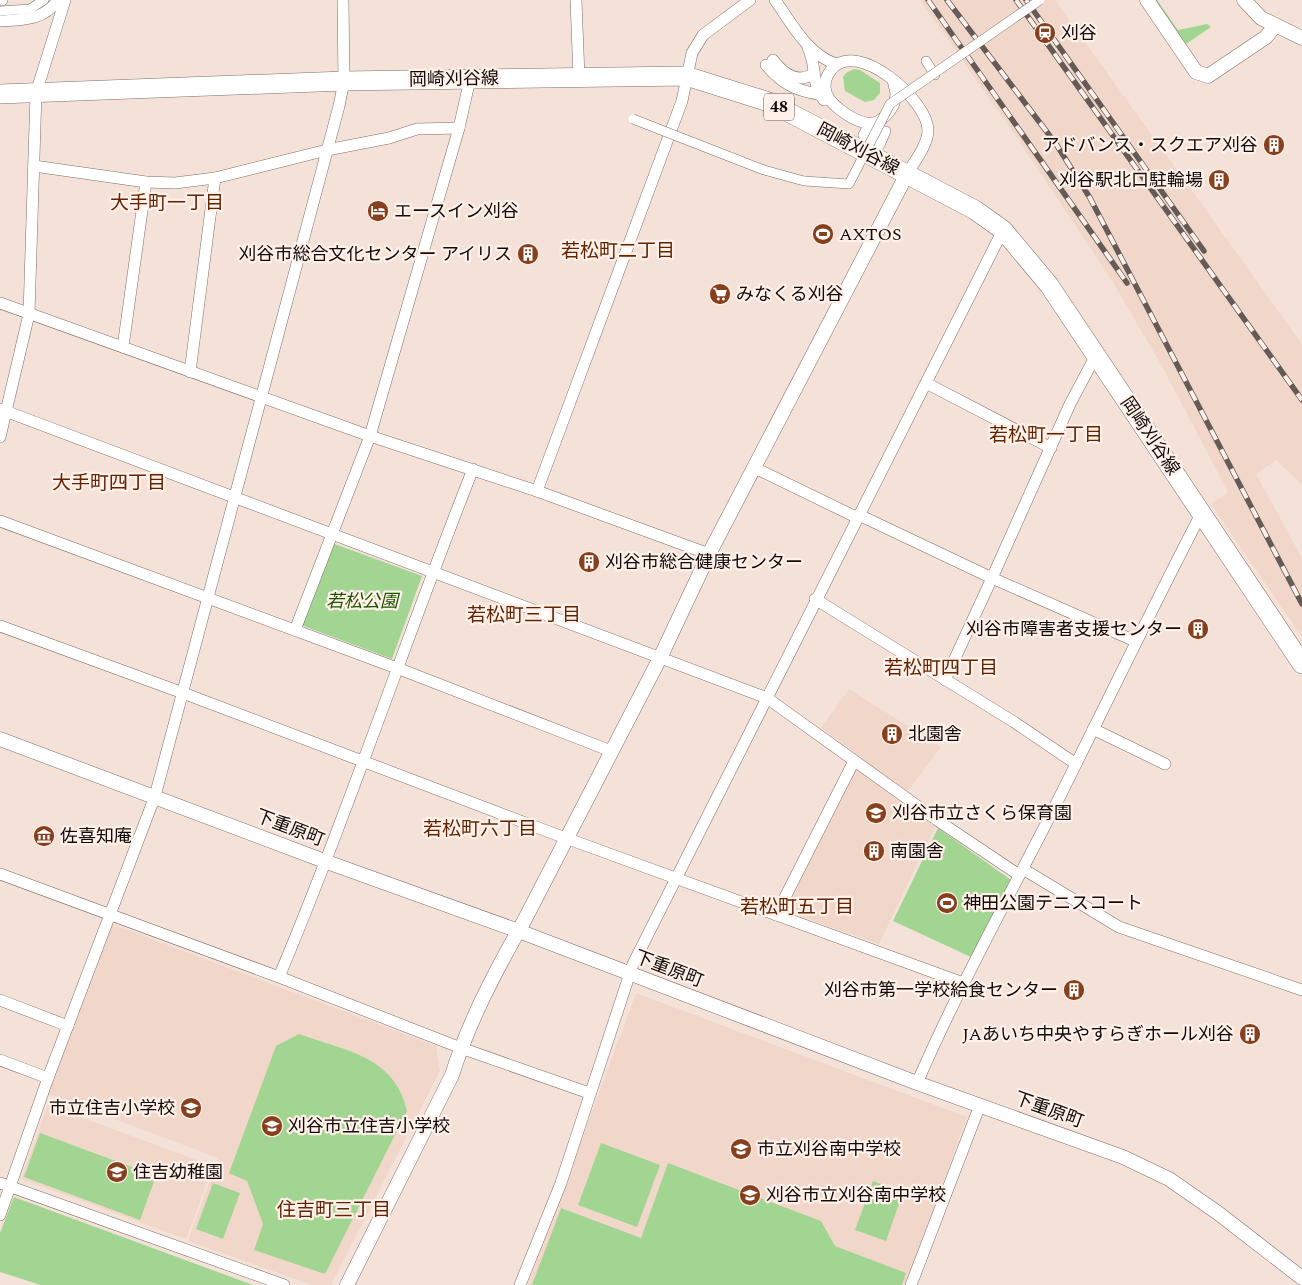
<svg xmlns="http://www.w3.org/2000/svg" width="1302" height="1285" font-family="Spectral,'Noto Sans JP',serif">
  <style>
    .built { fill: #f1d7ca }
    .green { fill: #a2d592 }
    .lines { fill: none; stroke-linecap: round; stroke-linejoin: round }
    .pedestrian-casing { stroke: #7f6f67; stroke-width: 10 }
    .minor-casing { stroke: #7f6f67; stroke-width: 12 }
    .tertiary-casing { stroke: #7f6f67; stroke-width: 15 }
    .primary-casing { stroke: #7f6f67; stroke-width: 20 }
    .pedestrian { stroke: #fff; stroke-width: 9 }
    .minor { stroke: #fff; stroke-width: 11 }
    .tertiary { stroke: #fff; stroke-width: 14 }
    .primary { stroke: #fff; stroke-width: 19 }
    .rail-casing { stroke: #655b56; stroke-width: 5.5 }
    .rail { stroke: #fff0e9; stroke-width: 4; stroke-dasharray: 11; stroke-linecap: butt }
    .pedestrian-bridge-casing { stroke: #7f6f67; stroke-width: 10; stroke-linecap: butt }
    .pedestrian-bridge { stroke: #fff; stroke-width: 9 }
    .labels { text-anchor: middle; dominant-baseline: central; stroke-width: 4.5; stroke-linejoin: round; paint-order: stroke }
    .shield { fill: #fff0e9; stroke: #58504c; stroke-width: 1 }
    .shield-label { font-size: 16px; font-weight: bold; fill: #100b08 }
    .poi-label { font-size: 18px; fill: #100b08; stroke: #fff0e9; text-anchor: start }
    .street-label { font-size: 18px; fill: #100b08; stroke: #fff0e9 }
    .park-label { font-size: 18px; font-style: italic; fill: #1c5500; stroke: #fff0e9 }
    .neighbourhood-label { font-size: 19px; fill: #622401; stroke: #fff0e9 }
  </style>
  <rect width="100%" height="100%" fill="#f4e2d9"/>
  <!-- built -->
  <g class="built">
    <path d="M920 0H1055L1302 344V485L1276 460 1256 474 1302 558V637L1211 504 1228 492 1164 370 1114 284 1017 138Z"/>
    <path d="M849 689 941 747 902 799 935 827 879 944 785 911 862 758 821 728Z"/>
    <path d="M112 924 436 1046 440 1071 331 1285H312L188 1241 218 1158 48 1094Z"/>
    <path d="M636 993 967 1117 906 1285H528Z"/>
    <path d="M48 1105 213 1166 186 1239 21 1179Z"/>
  </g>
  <!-- green -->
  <g class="green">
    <path d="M1154 0H1157L1178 30 1207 24 1211 27 1186 44Z"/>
    <path d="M854 69 860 70 880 83V93L874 100 865 102 845 91 843 77 846 73Z"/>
    <path d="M332 543 422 576 392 659 301 625Z"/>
    <path d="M938 828 1011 880 971 957 893 921Z"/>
    <path d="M299 1034C346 1051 395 1056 407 1111L325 1274 254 1250 263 1224 247 1181 229 1173 276 1046Z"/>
    <path d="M40 1133 156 1176 140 1220 24 1177Z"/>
    <path d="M601 1143 660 1165 637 1227 578 1205Z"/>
    <path d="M668 1163 821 1221 835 1246 906 1273 902 1285H532L561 1208 641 1238Z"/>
    <path d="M873 1181 903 1192 886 1241 855 1230Z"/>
    <path d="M213 1183 240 1193 223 1239 196 1229Z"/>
    <path d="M14 1197 253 1285H41L0 1272V1233Z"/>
  </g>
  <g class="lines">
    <!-- pedestrian casing -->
    <g class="pedestrian-casing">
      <g id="pedestrian">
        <path d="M0 11 30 9 44 0"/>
        <path d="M926 61 935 75"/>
        <path d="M866 129 886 131 880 145 863 135Z"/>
      </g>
    </g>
    <!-- minor casing -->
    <g class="minor-casing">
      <g id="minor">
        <path d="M0 0H2"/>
        <path d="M576 0 579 77"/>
        <path d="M775 0C792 24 807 54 836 64"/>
        <path d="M0 21C23 20 44 20 58 0"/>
        <path d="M808 48C817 65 811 85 824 100"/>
        <path d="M773 60C783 73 798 85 814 73"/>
        <path d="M766 65C781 83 796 91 819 94"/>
        <path d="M893 80C894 85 896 91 896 95 895 108 880 127 866 123 852 120 825 103 825 87 825 81 827 75 831 70 857 37 928 101 928 130 928 145 914 162 907 174"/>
        <path d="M34 166 146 182 175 183 215 178 327 150 389 138 417 129 459 128"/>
        <path d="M0 303 370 436 537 491 709 554"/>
        <path d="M123 347 146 182"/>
        <path d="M190 372 215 178"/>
        <path d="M926 383 1051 448"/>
        <path d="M0 409 767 698 937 820 1019 875"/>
        <path d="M0 437 29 314 36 93 65 0"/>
        <path d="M755 468 858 518"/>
        <path d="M537 491 682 101 692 53 703 35 750 0"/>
        <path d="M859 515 992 578 1070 404 1096 355"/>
        <path d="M0 521 397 668 611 751"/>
        <path d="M815 599 1014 722 1076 764"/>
        <path d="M0 626 183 693 552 833 963 983"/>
        <path d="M295 630 370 436 459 128 470 79"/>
        <path d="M945 680 992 578 1135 641"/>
        <path d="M1093 729 1165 764"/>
        <path d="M1023 869 1119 927 1302 990"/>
        <path d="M0 874 279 977 461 1048 589 1093"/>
        <path d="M776 915 854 761"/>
        <path d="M279 977C349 810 406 638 473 469"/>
        <path d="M0 1000 68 1026"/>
        <path d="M0 1060 48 1078"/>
        <path d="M917 1083C957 991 1005 904 1050 816 1101 715 1150 612 1202 512"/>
        <path d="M0 1183 284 1285"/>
        <path d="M0 1215 48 1078 155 796 339 106 344 81 343 0"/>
        <path d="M520 1285 561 1183 633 964 1003 230"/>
        <path d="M911 1285 980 1105"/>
      </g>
    </g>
    <!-- tertiary casing -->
    <g class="tertiary-casing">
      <g id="tertiary">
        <path d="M1147 0 1196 72 1208 76 1266 37 1275 26"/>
        <path d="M1244 0 1261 18 1302 38"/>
        <path d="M0 739 327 862 516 930 917 1083 1123 1157 1169 1179 1218 1213 1302 1278"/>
        <path d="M347 1285 452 1075C469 1021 496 970 524 921L660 658 709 554 907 174"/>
      </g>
    </g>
    <!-- primary casing -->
    <g class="primary-casing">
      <path id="primary" d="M0 94 344 81 686 76 769 102 975 210 1003 230 1049 285 1302 664"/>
    </g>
    <!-- pedestrian -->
    <use href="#pedestrian" class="pedestrian"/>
    <!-- minor -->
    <use href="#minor" class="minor"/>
    <!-- tertiary -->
    <use href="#tertiary" class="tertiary"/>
    <!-- primary -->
    <use href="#primary" class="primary"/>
    <!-- rail casing -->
    <g class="rail-casing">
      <g id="rail">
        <path d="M928 0 1127 283"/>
        <path d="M947 0 1056 144 1090 198 1302 604"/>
        <path d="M1016 0 1302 400"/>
        <path d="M1026 0 1204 251"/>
      </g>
    </g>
    <!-- rail -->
    <use href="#rail" class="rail"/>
    <!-- pedestrian-bridge casing -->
    <g class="pedestrian-bridge-casing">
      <path id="pedestrian-bridge" d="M633 119 764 170 804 181 849 184 890 104 1040 0"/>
    </g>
    <!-- pedestrian-bridge -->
    <use href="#pedestrian-bridge" class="pedestrian-bridge"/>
  </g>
  <!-- icons -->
  <defs>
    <g id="station-disc" transform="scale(1.125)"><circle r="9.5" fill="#87401e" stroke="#fff0e9"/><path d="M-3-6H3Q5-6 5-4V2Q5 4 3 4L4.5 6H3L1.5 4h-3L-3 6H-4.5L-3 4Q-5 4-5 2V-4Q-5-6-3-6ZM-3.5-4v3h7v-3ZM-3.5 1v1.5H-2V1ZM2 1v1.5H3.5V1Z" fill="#fff"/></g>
    <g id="building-disc" transform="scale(1.125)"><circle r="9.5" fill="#87401e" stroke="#fff0e9"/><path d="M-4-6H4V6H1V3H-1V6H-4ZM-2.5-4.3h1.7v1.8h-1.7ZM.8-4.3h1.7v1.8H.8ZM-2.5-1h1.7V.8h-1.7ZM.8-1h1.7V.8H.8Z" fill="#fff"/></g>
    <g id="hotel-disc" transform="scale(1.125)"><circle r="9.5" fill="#87401e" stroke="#fff0e9"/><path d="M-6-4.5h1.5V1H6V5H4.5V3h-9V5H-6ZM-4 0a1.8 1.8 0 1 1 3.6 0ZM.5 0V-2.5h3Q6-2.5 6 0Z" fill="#fff"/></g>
    <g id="stadium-disc" transform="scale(1.125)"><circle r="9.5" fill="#87401e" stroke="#fff0e9"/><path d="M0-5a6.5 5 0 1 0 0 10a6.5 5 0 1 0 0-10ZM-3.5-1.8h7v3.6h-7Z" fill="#fff"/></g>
    <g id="supermarket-disc" transform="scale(1.125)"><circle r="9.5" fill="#87401e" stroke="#fff0e9"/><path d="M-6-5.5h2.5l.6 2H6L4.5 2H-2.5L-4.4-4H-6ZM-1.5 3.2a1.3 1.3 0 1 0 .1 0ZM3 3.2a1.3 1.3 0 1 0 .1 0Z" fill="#fff"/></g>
    <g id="school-disc" transform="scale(1.125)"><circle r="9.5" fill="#87401e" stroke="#fff0e9"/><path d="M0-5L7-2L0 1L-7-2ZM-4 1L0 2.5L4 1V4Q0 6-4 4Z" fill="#fff"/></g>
    <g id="museum-disc" transform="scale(1.125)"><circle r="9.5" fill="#87401e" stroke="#fff0e9"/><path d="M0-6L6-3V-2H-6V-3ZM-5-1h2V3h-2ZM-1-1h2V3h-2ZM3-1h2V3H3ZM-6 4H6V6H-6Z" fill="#fff"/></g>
  </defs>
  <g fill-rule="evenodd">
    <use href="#station-disc" x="1045" y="33"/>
    <use href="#building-disc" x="1274" y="145"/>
    <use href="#building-disc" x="1219" y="180"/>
    <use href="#hotel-disc" x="378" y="211"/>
    <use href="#stadium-disc" x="823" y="234"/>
    <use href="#building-disc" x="528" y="254"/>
    <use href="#supermarket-disc" x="720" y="294"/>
    <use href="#building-disc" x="589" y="562"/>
    <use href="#building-disc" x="1198" y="629"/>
    <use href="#building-disc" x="892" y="734"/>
    <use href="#school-disc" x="876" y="813"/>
    <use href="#museum-disc" x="44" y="836"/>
    <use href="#building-disc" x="874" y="851"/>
    <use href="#stadium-disc" x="947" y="903"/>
    <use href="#building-disc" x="1074" y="990"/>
    <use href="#building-disc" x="1250" y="1034"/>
    <use href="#school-disc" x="191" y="1108"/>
    <use href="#school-disc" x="272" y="1126"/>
    <use href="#school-disc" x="741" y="1149"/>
    <use href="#school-disc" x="117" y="1172"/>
    <use href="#school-disc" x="750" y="1195"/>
  </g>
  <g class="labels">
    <!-- shield labels -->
    <rect class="shield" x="764" y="93.5" width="30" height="27" rx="4"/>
    <g class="shield-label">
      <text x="779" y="107">48</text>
    </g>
    <!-- poi labels -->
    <g class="poi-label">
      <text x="1061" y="33">刈谷</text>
      <text x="1258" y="145" text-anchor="end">アドバンス・スクエア刈谷</text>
      <text x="1203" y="180" text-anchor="end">刈谷駅北口駐輪場</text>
      <text x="394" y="211">エースイン刈谷</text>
      <text x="839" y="234">AXTOS</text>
      <text x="512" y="254" text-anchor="end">刈谷市総合文化センター アイリス</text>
      <text x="736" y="294">みなくる刈谷</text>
      <text x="605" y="562">刈谷市総合健康センター</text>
      <text x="1182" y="629" text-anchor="end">刈谷市障害者支援センター</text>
      <text x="908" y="734">北園舎</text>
      <text x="892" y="813">刈谷市立さくら保育園</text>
      <text x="60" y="836">佐喜知庵</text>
      <text x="890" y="851">南園舎</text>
      <text x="963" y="903">神田公園テニスコート</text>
      <text x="1058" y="990" text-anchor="end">刈谷市第一学校給食センター</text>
      <text x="1234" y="1034" text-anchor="end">JAあいち中央やすらぎホール刈谷</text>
      <text x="175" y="1108" text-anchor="end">市立住吉小学校</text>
      <text x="288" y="1126">刈谷市立住吉小学校</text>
      <text x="757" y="1149">市立刈谷南中学校</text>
      <text x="133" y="1172">住吉幼稚園</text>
      <text x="766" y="1195">刈谷市立刈谷南中学校</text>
    </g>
    <!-- street labels -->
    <g class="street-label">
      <text transform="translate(454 79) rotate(-1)">岡崎刈谷線</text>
      <text transform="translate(858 149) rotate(28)">岡崎刈谷線</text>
      <text transform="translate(1150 436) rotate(56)">岡崎刈谷線</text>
      <text transform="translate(290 828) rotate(21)">下重原町</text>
      <text transform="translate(669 969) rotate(21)">下重原町</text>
      <text transform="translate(1049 1110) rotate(20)">下重原町</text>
    </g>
    <!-- park labels -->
    <g class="park-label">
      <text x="362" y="601">若松公園</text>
    </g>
    <!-- neighbourhood labels -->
    <g class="neighbourhood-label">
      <text x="167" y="203">大手町一丁目</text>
      <text x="618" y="251">若松町二丁目</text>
      <text x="1046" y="435">若松町一丁目</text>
      <text x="109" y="483">大手町四丁目</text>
      <text x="524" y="615">若松町三丁目</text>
      <text x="941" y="668">若松町四丁目</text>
      <text x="480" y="829">若松町六丁目</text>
      <text x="797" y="907">若松町五丁目</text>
      <text x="334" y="1210">住吉町三丁目</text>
    </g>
  </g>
</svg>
